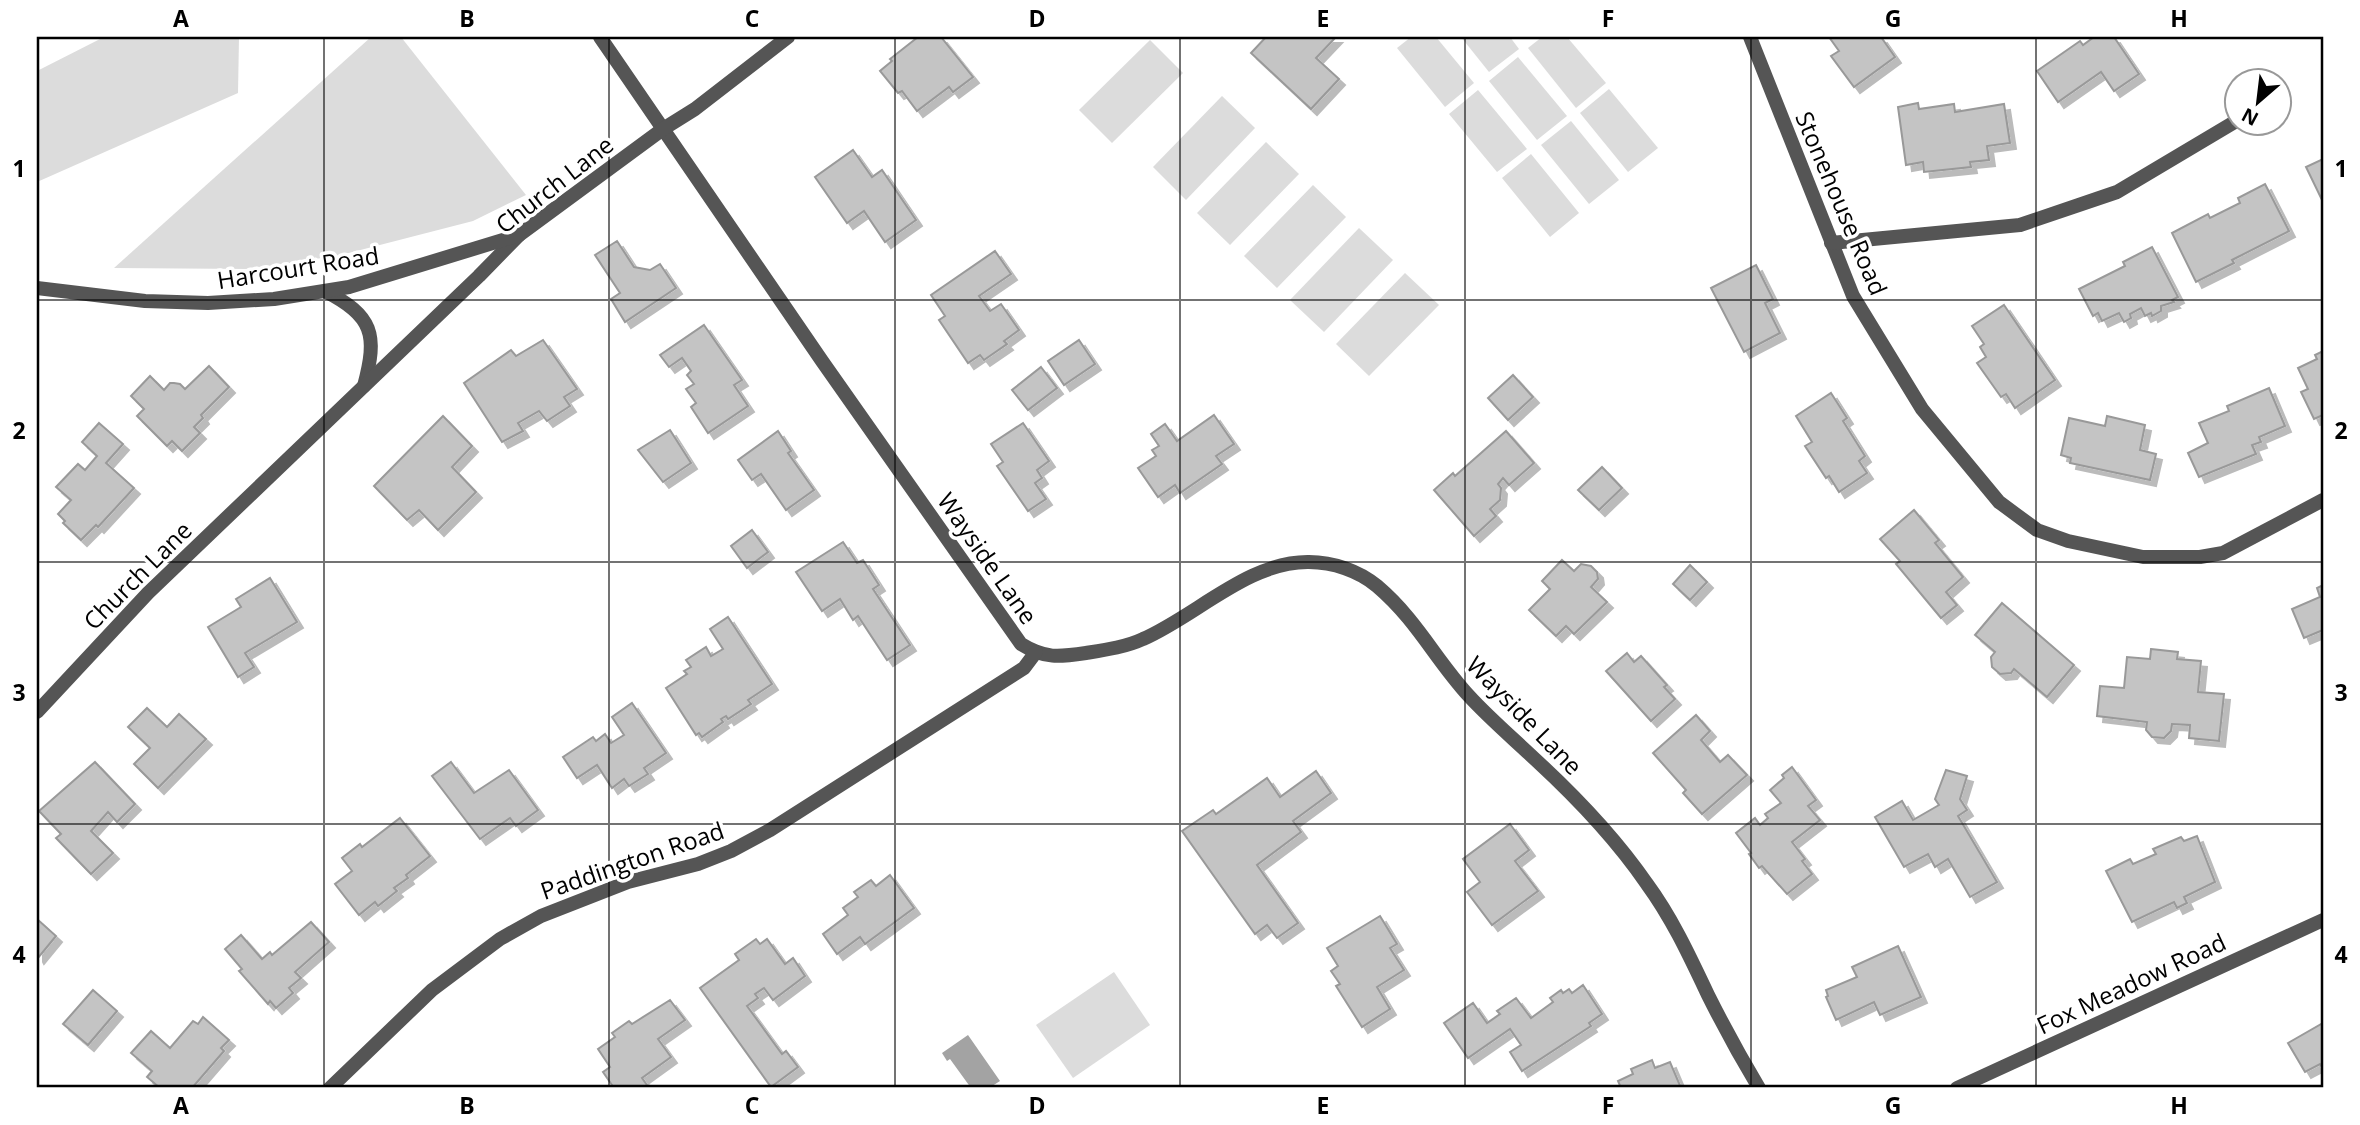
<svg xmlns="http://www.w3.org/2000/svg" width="2360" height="1125" font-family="'Open Sans',sans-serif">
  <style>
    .green { fill: #dcdcdc }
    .water { fill: #a3a3a3 }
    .building { fill: #c4c4c4; stroke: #999; stroke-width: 2; filter: url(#shadow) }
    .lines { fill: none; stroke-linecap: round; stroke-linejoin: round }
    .minor { stroke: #555; stroke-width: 14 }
    .tertiary { stroke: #555; stroke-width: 14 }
    .grid { fill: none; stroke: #000; stroke-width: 2; stroke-opacity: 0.55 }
    .labels { text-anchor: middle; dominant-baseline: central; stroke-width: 7; stroke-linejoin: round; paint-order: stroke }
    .street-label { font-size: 24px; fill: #000; stroke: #fff }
    .neatline { fill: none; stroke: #000; stroke-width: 2.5 }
    .grid-label { font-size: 23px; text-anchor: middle; font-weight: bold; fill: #000 }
  </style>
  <defs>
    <filter id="shadow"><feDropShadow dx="6" dy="6" stdDeviation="0" flood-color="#0004"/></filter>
  </defs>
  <rect width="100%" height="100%" fill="#fff"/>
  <!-- green -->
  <g class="green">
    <path d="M104 37H239L238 93 37 182V71Z"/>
    <path d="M371 37H401L526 195 473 221 341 255 250 269 114 268Z"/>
    <path d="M1411 37H1436L1474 83 1445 107 1397 48Z"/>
    <path d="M1461 37H1510L1519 49 1489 72Z"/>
    <path d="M1542 37H1567L1606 83 1576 108 1528 48Z"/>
    <path d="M1150 40 1183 73 1112 143 1079 110Z"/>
    <path d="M1518 57 1567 116 1537 140 1489 81Z"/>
    <path d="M1609 89 1658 148 1628 172 1580 113Z"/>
    <path d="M1478 90 1527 149 1497 172 1449 114Z"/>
    <path d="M1222 96 1255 128 1186 200 1153 167Z"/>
    <path d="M1571 121 1619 180 1589 204 1541 145Z"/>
    <path d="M1266 142 1299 174 1230 245 1197 213Z"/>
    <path d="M1531 154 1579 213 1550 237 1502 178Z"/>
    <path d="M1313 185 1346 217 1277 288 1244 256Z"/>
    <path d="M1359 228 1393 260 1324 332 1290 300Z"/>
    <path d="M1405 273 1439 305 1369 376 1336 344Z"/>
    <path d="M1114 972 1150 1025 1073 1078 1036 1025Z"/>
  </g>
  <!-- water -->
  <path class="water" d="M968 1035 1000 1081 989 1088H971L950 1059 947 1061 942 1053Z"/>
  <!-- building -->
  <g class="building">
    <path d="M918 37H941L973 77 953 92 949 87 917 111 902 91 898 93 880 71 892 61 890 59Z"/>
    <path d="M1266 37H1336L1316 58 1339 79 1311 109 1251 53Z"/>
    <path d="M1829 37H1881L1895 57 1854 87 1831 56 1839 51Z"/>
    <path d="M2094 37H2114L2139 74 2114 91 2101 72 2058 102 2037 71 2080 41 2083 45Z"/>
    <path d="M1918 103 1919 109 1954 104 1955 112 2004 104 2010 143 1987 146 1989 160 1970 162 1971 167 1924 172 1923 162 1906 165 1898 107Z"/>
    <path d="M853 150 872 177 882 170 916 220 885 242 864 211 847 223 815 177Z"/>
    <path d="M2323 159V202L2306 167Z"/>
    <path d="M2265 184 2289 231 2232 260 2234 263 2196 282 2172 233 2208 214 2210 218 2240 203 2238 198Z"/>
    <path d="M617 241 634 267 650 270 660 264 676 288 625 322 611 299 620 293 595 255Z"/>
    <path d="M2152 247 2178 297 2172 300 2174 302 2161 306V311L2152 316 2151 313 2145 316 2141 308 2130 314 2131 318 2124 322 2119 313 2102 321 2098 313 2093 316 2079 289 2125 266 2123 262Z"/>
    <path d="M995 251 1011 274 979 296 990 311 1001 304 1019 330 1004 341 1007 344 984 360 980 355 968 363 939 320 945 316 931 295Z"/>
    <path d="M1756 265 1773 299 1765 303 1780 333 1744 352 1711 288Z"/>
    <path d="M2004 305 2055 380 2015 408 2006 394 2001 397 1977 363 1986 357 1980 347 1984 344 1972 326Z"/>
    <path d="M704 325 742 380 734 385 748 406 708 433 691 407 696 403 686 389 694 384 687 375 691 371 682 358 669 367 660 355Z"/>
    <path d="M543 340 577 389 564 397 570 406 547 421 539 411 518 423 523 431 502 442 464 383 511 350 516 356Z"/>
    <path d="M1079 340 1095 364 1064 385 1048 361Z"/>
    <path d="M2323 351V415L2314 419 2301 392 2308 389 2298 368 2317 359 2315 355Z"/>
    <path d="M209 366 229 387 201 415 203 418 194 427 200 433 182 451 172 441 167 446 137 416 144 409 131 396 150 376 164 390 170 383H174L180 384 185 389Z"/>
    <path d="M1041 367 1057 388 1028 410 1012 390Z"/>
    <path d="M1513 375 1533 397 1508 420 1488 398Z"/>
    <path d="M2269 388 2285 426 2259 437 2261 442 2252 445 2256 454 2199 477 2188 453 2208 443 2199 423 2229 411 2227 406Z"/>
    <path d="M1831 393 1847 418 1843 421 1865 456 1859 461 1867 473 1839 492 1829 476 1826 478 1805 446 1812 442 1796 416Z"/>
    <path d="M1214 415 1234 444 1216 456 1222 464 1180 493 1175 485 1158 497 1138 468 1156 456 1152 450 1159 446 1151 434 1165 424 1177 441Z"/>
    <path d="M443 416 472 446 452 467 476 492 438 530 419 510 407 520 374 486Z"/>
    <path d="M2107 416 2145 425 2140 450 2156 454 2150 480 2070 463 2071 458 2061 455 2069 418 2105 426Z"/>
    <path d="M99 423 123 444 106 463 134 488 98 527 96 525 81 540 63 523 65 521 58 514 71 500 56 487 78 464 85 470 97 456 82 442Z"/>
    <path d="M1023 423 1049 461 1037 470 1042 478 1035 483 1046 499 1028 511 997 466 1003 462 991 444Z"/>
    <path d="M670 430 691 463 663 482 638 450Z"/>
    <path d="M778 431 791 451 788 453 814 490 786 510 761 474 752 480 738 460Z"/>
    <path d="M1506 431 1534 463 1509 485 1503 478 1498 484 1501 488 1500 500 1490 509 1496 516 1474 536 1434 490 1453 473 1455 476Z"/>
    <path d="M1602 467 1622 488 1599 510 1578 490Z"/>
    <path d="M1914 510 1939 540 1935 543 1963 577 1946 592 1957 605 1941 618 1896 564 1900 561 1880 539Z"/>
    <path d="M752 530 768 552 747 568 731 546Z"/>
    <path d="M843 542 857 563 863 560 879 585 873 589 910 645 887 660 858 616 853 620 840 599 822 611 796 572Z"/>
    <path d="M1562 560 1574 571 1581 564 1591 566 1597 572 1598 579 1591 587 1607 602 1574 634 1566 626 1556 636 1529 610 1550 589 1542 581Z"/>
    <path d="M1690 565 1707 582 1690 600 1673 584Z"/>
    <path d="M270 578 297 622 245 653 254 667 238 677 208 627 241 607 236 599Z"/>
    <path d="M2323 585V630L2304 638 2292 609 2320 597 2317 588Z"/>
    <path d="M2002 603 2074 665 2047 697 2014 669 2011 673 2000 674 1992 667 1991 657 1995 652 1975 635Z"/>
    <path d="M728 617 772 684 748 700 751 704 728 719 726 716 721 719 723 722 702 737 699 733 696 735 666 688 687 674 684 671 691 667 686 660 706 647 711 656 723 649 710 629Z"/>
    <path d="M2151 649 2178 652 2177 659 2201 661 2198 692 2224 694 2219 741 2189 738 2190 725 2172 724 2171 731 2164 738 2152 737 2146 730 2147 722 2097 716 2100 686 2124 688 2127 657 2150 659Z"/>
    <path d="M1627 653 1634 662 1641 656 1667 685 1664 687 1675 699 1651 721 1606 671Z"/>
    <path d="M632 703 666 753 644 768 648 774 629 786 624 779 612 788 597 765 577 778 563 757 593 737 596 741 605 734 611 743 624 735 612 717Z"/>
    <path d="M147 708 167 727 179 714 206 739 158 788 134 764 150 748 128 727Z"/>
    <path d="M1696 715 1710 731 1701 740 1720 762 1728 755 1747 775 1702 814 1683 793 1686 790 1653 753Z"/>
    <path d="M95 762 135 804 117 822 108 812 91 831 113 853 91 874 56 838 61 834 39 811Z"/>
    <path d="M451 762 474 793 509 770 538 810 516 826 510 818 480 839 432 776Z"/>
    <path d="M1792 767 1816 800 1808 806 1820 820 1792 842 1805 859 1802 861 1812 874 1787 894 1762 866 1759 868 1749 854 1751 853 1736 833 1755 818 1760 825 1768 818 1765 814 1781 803 1770 790 1784 778 1782 775Z"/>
    <path d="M1946 770 1967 776 1960 799 1967 810 1958 816 1997 882 1970 897 1948 859 1935 867 1928 854 1904 867 1875 817 1902 801 1913 820 1939 805 1935 799Z"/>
    <path d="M1316 771 1331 793 1293 821 1301 832 1257 865 1298 923 1277 938 1267 925 1255 934 1182 831 1213 810 1216 814 1267 778 1280 797Z"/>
    <path d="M400 818 430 856 406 875 408 878 394 888 397 891 378 906 375 902 359 915 335 884 352 871 342 858 360 844 362 847Z"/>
    <path d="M1510 824 1529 850 1515 861 1538 891 1492 925 1467 892 1480 882 1463 859Z"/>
    <path d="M2197 836 2215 882 2184 897 2187 903 2177 908 2174 902 2132 922 2106 871 2130 859 2133 864 2156 854 2153 849 2181 837 2184 841Z"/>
    <path d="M890 875 914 908 865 944 860 937 837 954 823 934 848 915 843 908 858 897 854 892 871 880 876 886Z"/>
    <path d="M1380 916 1397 944 1390 948 1404 970 1377 987 1390 1009 1362 1027 1336 986 1340 984 1331 971 1338 966 1327 948Z"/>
    <path d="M37 919 56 936 38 958 37 956Z"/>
    <path d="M311 922 329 942 295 972 301 978 289 988 293 993 276 1008 270 1001 268 1004 239 971 242 969 225 949 241 935 262 959 270 952 272 955Z"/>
    <path d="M756 939 760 944 767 939 785 964 793 958 805 976 773 1000 764 988 755 994 758 998 747 1006 782 1054 786 1051 798 1067 771 1087 700 988 739 960 735 954Z"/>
    <path d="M1898 946 1921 997 1880 1015 1874 1002 1836 1020 1826 997 1828 996 1826 990 1857 977 1852 967Z"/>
    <path d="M1583 985 1602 1014 1589 1023 1591 1026 1522 1071 1510 1052 1521 1045 1510 1029 1468 1058 1444 1023 1473 1003 1487 1023 1500 1014 1497 1011 1516 998 1531 1018 1553 1002 1550 998 1561 990 1563 993 1569 989 1572 993Z"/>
    <path d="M93 990 117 1011 88 1045 63 1024Z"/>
    <path d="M670 1000 685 1020 658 1039 671 1057 642 1078 649 1088H614L603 1072 610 1067 598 1049 615 1037 612 1033 629 1021 632 1024Z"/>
    <path d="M203 1017 229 1040 221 1048 224 1051 192 1088H160L147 1077 152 1071 131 1053 151 1031 170 1048 193 1021 198 1024Z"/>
    <path d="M2323 1023V1069L2320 1064 2305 1072 2288 1043Z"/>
    <path d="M1652 1060 1655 1068 1670 1062 1681 1088H1621L1618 1081 1633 1074 1631 1069Z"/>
  </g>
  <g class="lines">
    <!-- minor -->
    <g class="minor">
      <path d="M600 37 822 361 1021 644C1045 659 1059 657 1086 653 1105 650 1126 647 1143 639 1196 616 1249 561 1309 562 1333 562 1359 571 1377 586 1417 620 1435 659 1469 696 1490 719 1515 740 1538 762 1578 799 1616 839 1647 884 1672 918 1690 957 1708 995 1724 1027 1741 1058 1759 1088"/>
      <path d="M1750 37 1853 296 1922 409 1999 502 2037 530 2068 541 2143 557H2200L2223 553 2323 500"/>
      <path d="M1831 243 2020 225 2117 192 2238 120"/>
      <path d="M325 291C373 316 378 334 364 386"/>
      <path d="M37 712 148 593 479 276 519 235"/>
      <path d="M330 1088 432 990 500 939 541 916 628 882 698 864 731 851 770 830 1024 668 1036 652"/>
      <path d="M1957 1088 2323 920"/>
    </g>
    <!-- tertiary -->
    <path class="tertiary" d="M37 288 145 301 208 303 274 299 349 287 519 235 663 129 695 109 788 37"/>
  </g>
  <!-- grid -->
  <path class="grid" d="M324 37V1088M609 37V1088M895 37V1088M1180 37V1088M1465 37V1088M1751 37V1088M2036 37V1088M37 300H2323M37 562H2323M37 824H2323"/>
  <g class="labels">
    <!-- street labels -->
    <g class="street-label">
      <text transform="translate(554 184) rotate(-38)">Church Lane</text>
      <text transform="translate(1842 203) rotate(67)">Stonehouse Road</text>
      <text transform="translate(298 267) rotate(-9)">Harcourt Road</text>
      <text transform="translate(988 558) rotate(55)">Wayside Lane</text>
      <text transform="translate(137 575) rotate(-45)">Church Lane</text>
      <text transform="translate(1525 715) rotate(46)">Wayside Lane</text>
      <text transform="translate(632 860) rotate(-19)">Paddington Road</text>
      <text transform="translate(2131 983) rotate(-25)">Fox Meadow Road</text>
    </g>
  </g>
  <!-- border -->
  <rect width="2360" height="1125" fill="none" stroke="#ffffff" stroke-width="77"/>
  <!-- north arrow -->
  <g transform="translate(2258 102) rotate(208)"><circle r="33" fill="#ffffff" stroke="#999999" stroke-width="2"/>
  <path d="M0-5L12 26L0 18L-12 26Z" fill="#000000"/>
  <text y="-10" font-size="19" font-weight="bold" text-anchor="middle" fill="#000000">N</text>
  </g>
  <rect x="38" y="38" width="2284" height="1048" class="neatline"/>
  <g class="grid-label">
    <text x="181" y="27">A</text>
    <text x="467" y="27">B</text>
    <text x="752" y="27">C</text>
    <text x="1037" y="27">D</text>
    <text x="1323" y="27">E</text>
    <text x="1608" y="27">F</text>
    <text x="1893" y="27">G</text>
    <text x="2179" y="27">H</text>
    <text x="19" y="177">1</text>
    <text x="2341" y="177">1</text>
    <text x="19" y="439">2</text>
    <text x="2341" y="439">2</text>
    <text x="19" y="701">3</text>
    <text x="2341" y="701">3</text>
    <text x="19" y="963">4</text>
    <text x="2341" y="963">4</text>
    <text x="181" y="1114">A</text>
    <text x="467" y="1114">B</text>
    <text x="752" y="1114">C</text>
    <text x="1037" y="1114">D</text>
    <text x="1323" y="1114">E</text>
    <text x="1608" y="1114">F</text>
    <text x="1893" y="1114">G</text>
    <text x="2179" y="1114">H</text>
  </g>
</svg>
